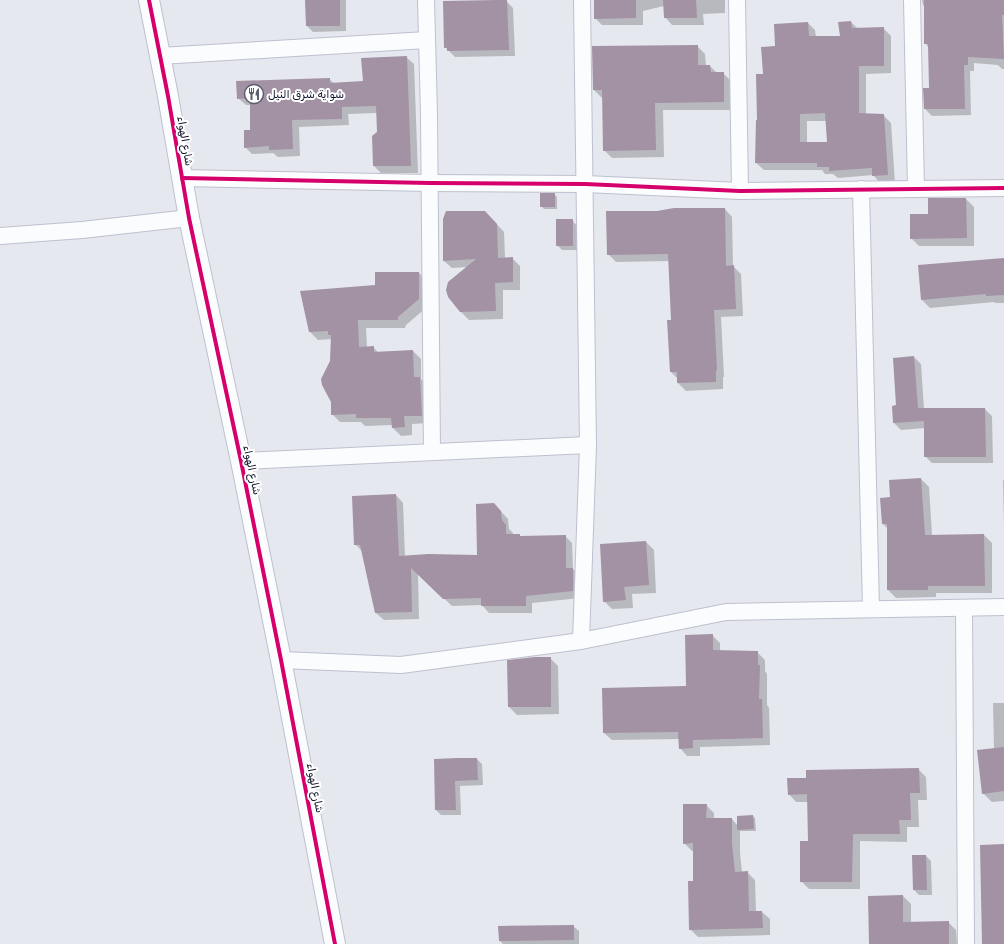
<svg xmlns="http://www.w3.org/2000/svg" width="1004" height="944" font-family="Rubik,'Noto Naskh Arabic',sans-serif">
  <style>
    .shadow { fill: #0003; fill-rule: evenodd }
    .building { fill: #a391a4; fill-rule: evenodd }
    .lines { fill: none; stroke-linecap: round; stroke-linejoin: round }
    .minor-casing { stroke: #bdc0cf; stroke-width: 18 }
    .tertiary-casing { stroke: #bdc0cf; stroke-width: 22 }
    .minor { stroke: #fbfcfd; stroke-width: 16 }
    .tertiary { stroke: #fbfcfd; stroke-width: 20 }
    .cycleway-casing { stroke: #fff; stroke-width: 6 }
    .cycleway { stroke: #d6006c; stroke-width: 4 }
    .labels { text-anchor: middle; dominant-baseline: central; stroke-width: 4; stroke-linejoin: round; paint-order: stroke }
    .poi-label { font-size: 11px; fill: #0f132a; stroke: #fff; text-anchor: start }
    .street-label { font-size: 11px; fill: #0f132a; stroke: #fff }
  </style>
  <rect width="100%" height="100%" fill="#e6e8ef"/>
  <!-- shadow -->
  <g class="shadow">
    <path d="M306 0H346V31L313 32 307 26Z"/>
    <path d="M595 0H725V13L703 14 704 25H672L665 17 664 6 643 11V25H602L595 18Z"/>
    <path d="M922 0H1004V69H1002L998 65 974 63V71H970L971 115 932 116 925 109 930 89 929 48 925 43V7L923 5Z"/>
    <path d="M506 1 513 8 515 56 455 57 445 47Z"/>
    <path d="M851 22 858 29 883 28 891 36V73L866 74V114L883 115 891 123 895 183 881 184 873 175 838 178 833 174H825L822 170H764L756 163 758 121 764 75 776 47 808 23 815 30 816 37H841ZM807 121H826L828 143H807Z"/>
    <path d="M697 46 705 54 706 66H710L717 73H723L731 81 732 110H663L664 157 612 158 604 150 603 98H602L594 90Z"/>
    <path d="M406 57 414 64 418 173H381L374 166 378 133 377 113 348 114 349 125 299 127 300 156 278 157 273 153 252 154 245 147 251 131V105H246L238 98 329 79 335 84 364 82Z"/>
    <path d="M554 194 557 197V209H544L541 206Z"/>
    <path d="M966 199 974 207V246H919L911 238 929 215Z"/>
    <path d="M725 209 732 217 733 266 741 274 743 316 721 317 724 377H723V389L686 391 678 383V379L671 372 672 321 669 261 616 262 608 254 657 212Z"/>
    <path d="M493 220 504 232 505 258H512L520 266V290H503V319L469 320 461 312 468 267 452 268 444 261Z"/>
    <path d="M572 220 577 226 578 250H562L557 245Z"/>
    <path d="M1004 259V303H995L994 302 930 308 922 300Z"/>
    <path d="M419 273 427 281V307L406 325 405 328H366L367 347H373L378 352 413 351 421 359V379L428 386 429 423 412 424V435L401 436 393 428V425L365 426 361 422H340L332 414V339L318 340 310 332 376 286Z"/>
    <path d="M914 357 921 364 924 409H985L992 416 993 463H932L925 456V428L901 430 894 423 898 406Z"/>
    <path d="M921 479 929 487 932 535H984L992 543V593H936V597L896 598 888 590V529L883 524 881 499 891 498Z"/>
    <path d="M1003 480H1004V527V526Z"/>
    <path d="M396 495 403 503 405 557 478 556 494 504 508 519 509 529 513 533V535H519L521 537 565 536 572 543 573 569 580 576V598L532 603V613H489L482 605 452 606 418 574 419 619 384 620 376 613 362 551 355 544Z"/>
    <path d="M646 542 654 550 656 593 632 594 633 608 612 609 604 601Z"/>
    <path d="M712 635 720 643V652H757L765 660V671L767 674V705L769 708 770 745 700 747V756H687L680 748V739L612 740 604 733 687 687Z"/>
    <path d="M550 658 558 666 559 714 517 715 509 707Z"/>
    <path d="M993 703H1004V801L992 802 983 793 994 749Z"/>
    <path d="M477 759 482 764 483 785 460 786 461 815H441L436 810 435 760Z"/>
    <path d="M919 770 926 777 927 800H918L919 827H907V842L860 841V889H809L801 881 809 842 808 802H796L789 794 807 779Z"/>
    <path d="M706 805 714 813V819H732L738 826 753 816 755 818 756 831H740V853L742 872H747L755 880 756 912H762L770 919V935L698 937 690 929 694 882V851H692L684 843Z"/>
    <path d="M926 856 931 861 932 895H919L914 890Z"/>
    <path d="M903 896 911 904V923L948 922 956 930 957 944H870Z"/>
    <path d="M573 926 579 931V944H503L500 941 499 927Z"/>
  </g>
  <!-- building -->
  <g class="building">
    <path d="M305 0H340V26H306Z"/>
    <path d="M496 0H507L509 50 447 51V48H444L443 1Z"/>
    <path d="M594 0H636V18L594 19Z"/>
    <path d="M663 0H696L697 18H664Z"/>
    <path d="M924 0H1004V15H1002L1004 59 968 57V65H964L965 109H924L923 88H929L928 44H924Z"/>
    <path d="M851 21 852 28 884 27V66H859V113L884 114 888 175 872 176V168L829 171V167H817V163H755L756 120H757L756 74H763L761 47 775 46 774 24 808 22 809 36H840L838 22ZM825 113 827 142H800V114Z"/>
    <path d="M698 45V65H710L711 72H724V102L655 103 656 150 603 151 602 90H593L592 46Z"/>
    <path d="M407 56 411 166H373L372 136 377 132 376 106 342 107V119L292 120 293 149 269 150V146L244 148V130H250V98L237 99 236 81 330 78V83L363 81 361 58Z"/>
    <rect x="540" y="193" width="15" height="14"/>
    <path d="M928 198H966L967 238 910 239V214H928Z"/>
    <path d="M674 208H725L726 266 734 265 736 309 714 310 717 370H716V382L677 383V372H670L667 320H671L668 254 607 255 606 211H657Z"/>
    <path d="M446 211H485L497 224 498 258 513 257V282L495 283 496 311 460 312 448 297 446 290 448 282 476 259 443 261V219Z"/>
    <rect x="556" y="219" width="17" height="27"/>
    <path d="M1004 258V295L986 296V294L921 300 918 265Z"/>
    <path d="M375 272H419V299L398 317V320H358L359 347 374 346V352L413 350 414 377H420L422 416H404L405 427 392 428 391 418H356V414L331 415V402L322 385 321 379 330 361 331 335H328V331L309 332 300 291 375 285Z"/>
    <path d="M914 356 918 408H985L986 457H924V421L893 423 892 406 896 405 893 358Z"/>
    <path d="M921 478 925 535 984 534 985 586H928V590H887V524H882L880 498 890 497 889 480Z"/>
    <path d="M396 494 399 556 428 554 477 555 476 504 494 503 501 511 502 520 506 525V534H520V536L566 535V568H573V591L526 596V606H481V598L443 599 411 568 412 612 375 613 360 545H354L352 496Z"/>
    <path d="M646 541 649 585 624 587 626 600 603 602 600 544Z"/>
    <path d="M713 634V650L758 651V665H760L759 699H762L763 738 693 740V748L679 749 678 732 603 733 602 688 686 686 685 635Z"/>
    <path d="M535 657H551V707H508L507 660Z"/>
    <path d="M1004 747V791L982 794 977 750Z"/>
    <path d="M457 758H477L478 780 455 781 456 810H435L434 759Z"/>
    <path d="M919 768 920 793H910L911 820H899L900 834H853L852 882H800V841H808L807 794 788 795 787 778H806V770Z"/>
    <path d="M683 804H707L706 818H732V844L735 872 748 871 749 911H762L763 928 689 930 688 881H693V843L683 844Z"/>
    <path d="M753 815 754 829 737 830V816Z"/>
    <path d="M1004 844V944H982L980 845Z"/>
    <path d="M912 855H926L927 890H913Z"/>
    <path d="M903 895V922L949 921V944H869L868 896Z"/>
    <path d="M574 925V940L499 941 498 926Z"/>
  </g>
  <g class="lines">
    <!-- minor casing -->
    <g class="minor-casing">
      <g id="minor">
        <path d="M426 0 429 114 432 452"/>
        <path d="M737 0 740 191"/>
        <path d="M912 0 916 189"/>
        <path d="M160 56 427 40"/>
        <path d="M182 178 430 183 585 184 740 191 1004 188"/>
        <path d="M861 189 871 609"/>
        <path d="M0 236 82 230 189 218"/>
        <path d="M241 461 588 445"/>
        <path d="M964 608 966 944"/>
        <path d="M581 641 588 445 582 0"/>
        <path d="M281 660 401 665 581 641 726 612 1004 607"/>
      </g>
    </g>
    <!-- tertiary casing -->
    <g class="tertiary-casing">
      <path id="tertiary" d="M149 0 168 96 189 218 241 461 281 660 335 944"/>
    </g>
    <!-- minor -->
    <use href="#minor" class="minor"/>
    <!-- tertiary -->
    <use href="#tertiary" class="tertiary"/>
    <!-- cycleway casing -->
    <g class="cycleway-casing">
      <g id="cycleway">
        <path d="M149 0 168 96 189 218 241 461 281 660 335 944"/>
        <path d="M182 178 430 183 585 184 740 191 1004 188"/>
      </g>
    </g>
    <!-- cycleway -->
    <use href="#cycleway" class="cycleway"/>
  </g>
  <!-- icons -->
  <defs>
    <g id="restaurant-ring" transform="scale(1)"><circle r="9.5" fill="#fff" stroke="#5a5e6f" stroke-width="1.5"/><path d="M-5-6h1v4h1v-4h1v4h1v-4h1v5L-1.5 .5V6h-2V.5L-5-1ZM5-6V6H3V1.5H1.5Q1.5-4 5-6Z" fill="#5a5e6f"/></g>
  </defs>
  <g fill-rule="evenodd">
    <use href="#restaurant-ring" x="254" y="94"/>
  </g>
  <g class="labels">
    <!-- poi labels -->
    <g class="poi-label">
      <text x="268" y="94">شواية شرق النيل</text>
    </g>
    <!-- street labels -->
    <g class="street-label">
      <text transform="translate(185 141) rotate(80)">شارع الهواء</text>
      <text transform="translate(252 470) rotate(78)">شارع الهواء</text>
      <text transform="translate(315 788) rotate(79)">شارع الهواء</text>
    </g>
  </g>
</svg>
